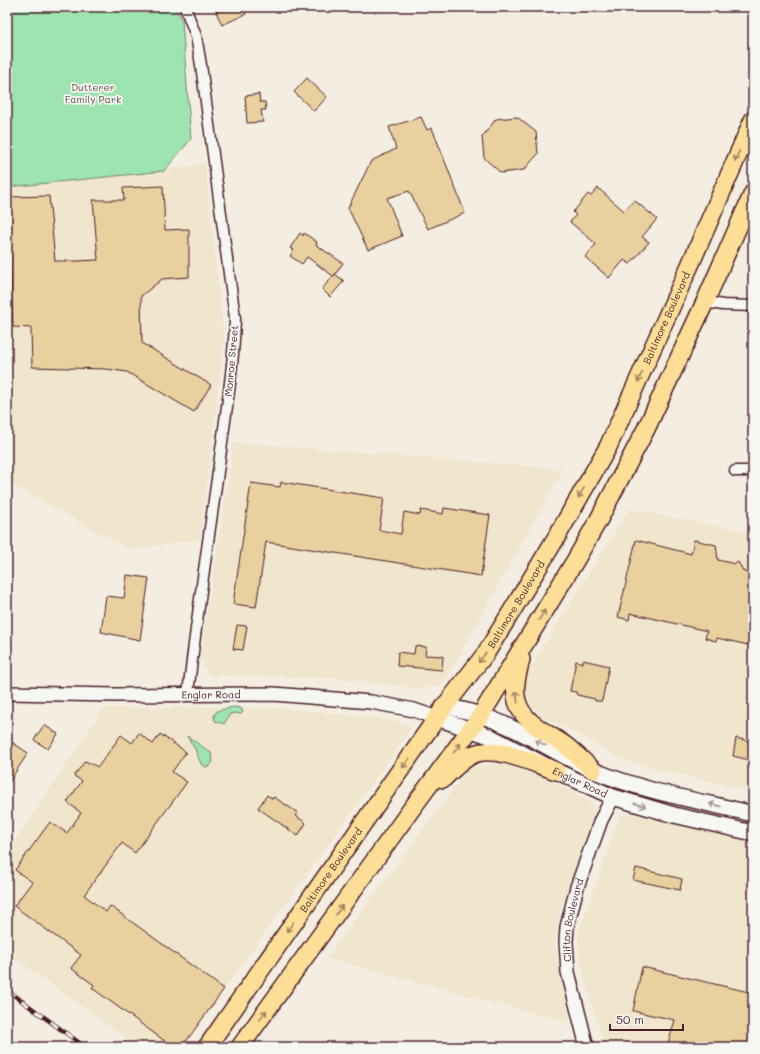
<svg xmlns="http://www.w3.org/2000/svg" width="760" height="1054" font-family="Mali,sans-serif">
  <style>
    .built { fill: #f0e5cd }
    .green { fill: #9ee4b1; stroke: #74826e }
    .building { fill: #e9d09f; stroke: #4a1f2b }
    .lines { fill: none; stroke-linecap: round; stroke-linejoin: round }
    .minor-casing { stroke: #4a1f2b; stroke-width: 13 }
    .tertiary-casing { stroke: #4a1f2b; stroke-width: 16 }
    .secondary-casing { stroke: #4a1f2b; stroke-width: 18 }
    .trunk-casing { stroke: #4a1f2b; stroke-width: 20 }
    .minor { stroke: #f6f6f2; stroke-width: 10 }
    .tertiary { stroke: #f6f6f2; stroke-width: 13 }
    .secondary { stroke: #f6f6f2; stroke-width: 15 }
    .trunk { stroke: #fdde96; stroke-width: 17 }
    .rail-casing { stroke: #4a1f2b; stroke-width: 4.5 }
    .rail { stroke: #f6f6f2; stroke-width: 3; stroke-dasharray: 9; stroke-linecap: butt }
    .oneway { stroke: #a47e60 }
    .oneway2 { stroke: #a99598 }
    .labels { text-anchor: middle; dominant-baseline: central; stroke-width: 3.5; stroke-linejoin: round; paint-order: stroke }
    .park-label { font-size: 10px; fill: #5f504c; stroke: #f6f6f2 }
    .street-label { font-size: 10px; fill: #4a1f2b; stroke: #f6f6f2 }
  </style>
  <rect width="100%" height="100%" fill="#f3eee1"/>
  <filter id="ink" filterUnits="userSpaceOnUse"><feTurbulence type="fractalNoise" baseFrequency=".025" numOctaves="2"/><feDisplacementMap in="SourceGraphic" scale="8" xChannelSelector="R" yChannelSelector="G"/><feConvolveMatrix kernelMatrix="1 2 1 2 8 2 1 2 1" color-interpolation-filters="sRGB"/></filter>
  <g filter="url(#ink)">
    <!-- built -->
    <g class="built">
      <path d="M205 163 224 341 200 539 130 550 7 482V189L9 187 164 171Z"/>
      <path d="M234 442 563 469 450 672 440 686 423 689 335 678 209 675 203 665 201 654 203 639Z"/>
      <path d="M630 509 753 533V791L656 769 623 760 580 735 542 717 528 702 522 687 527 672Z"/>
      <path d="M211 707 292 709 377 718 407 724 410 726V730L183 1047H139L7 953V854L104 708Z"/>
      <path d="M511 760 576 794 596 807 559 915 555 945 570 1023 326 958 470 768Z"/>
      <path d="M631 813 753 842V1047H604L580 961 578 934 620 816Z"/>
    </g>
    <!-- green -->
    <g class="green">
      <path d="M7 7H175L182 20 191 139 164 171 9 187 7 189Z"/>
      <path d="M233 707 241 708 243 712 241 714 235 713 230 714 224 724 215 721 214 716 217 711Z"/>
      <path d="M187 736 211 753 213 761 210 766 206 767 201 764 195 749Z"/>
    </g>
    <!-- building -->
    <g class="building">
      <path d="M227 7H243L246 14 222 25 216 12Z"/>
      <path d="M307 78 327 97 314 111 294 92Z"/>
      <path d="M259 94 260 102H265L266 110H261L263 122 247 123 245 96Z"/>
      <path d="M421 117 427 130 432 128 465 213 428 229 409 191 387 198 402 236 368 250 348 208 371 161 396 149 389 127Z"/>
      <path d="M517 117 536 132 538 154 524 170 501 173 484 158 482 137 496 119Z"/>
      <path d="M163 186 165 230 189 229V277L162 279 141 296 142 343 211 385 194 412 127 372 106 369 32 367 31 328 13 327 10 251H7V197L49 196 55 261H77L98 260 93 200H124L123 188Z"/>
      <path d="M598 188 624 211 634 200 657 219 642 237 649 242 630 264 624 260 609 278 585 257 596 244 570 222 576 215 573 212 588 194 591 196Z"/>
      <path d="M300 233 303 236 304 233 317 242 316 245 343 263 334 276 335 274 344 281 330 297 322 289 333 276 307 257 302 264 290 256 294 250 290 248Z"/>
      <path d="M281 482 384 498 379 530 401 534 404 512 420 515 421 510 443 514 444 508 490 515 481 576 266 542 256 607 233 604 251 483 280 487Z"/>
      <path d="M636 540 691 554 694 540 716 545 718 560 735 564 738 562 744 572 753 574V644L748 643V645L717 638 716 641 705 638 707 631 630 613 629 620 618 617Z"/>
      <path d="M127 575 149 578 140 640 101 632 106 596 124 598Z"/>
      <path d="M237 625 247 626 243 650 233 649Z"/>
      <path d="M415 646 426 647 425 655 443 656 442 670 397 666 398 652 414 654Z"/>
      <path d="M583 660 609 666 602 701H595V699L577 695 576 692 570 691 576 661 583 663Z"/>
      <path d="M44 725 58 734 48 749 34 740Z"/>
      <path d="M139 733 153 744 160 734 186 752 172 772 187 782 135 853 122 843 84 895 106 912 110 906 224 989 182 1047H173L92 988 94 985 71 968 81 955 14 906 32 882 15 870 50 822 67 833 81 813 67 802 82 781 74 776 85 761 98 767 121 735 132 743Z"/>
      <path d="M736 738 753 742V761L733 756Z"/>
      <path d="M7 739 28 753 7 785Z"/>
      <path d="M267 795 273 799 274 797 298 813 296 816 306 823 298 836 258 808Z"/>
      <path d="M636 868 682 879 680 890 633 880Z"/>
      <path d="M642 967 753 993V1047H667L675 1020 633 1011Z"/>
    </g>
    <g class="lines">
      <!-- minor casing -->
      <g class="minor-casing">
        <g id="minor">
          <path d="M185 7 196 36 201 65 235 318C234 362 227 406 221 450 210 531 197 612 188 694"/>
          <path d="M705 302 723 305 753 306"/>
          <path d="M735 471H753"/>
        </g>
      </g>
      <!-- tertiary casing -->
      <g class="tertiary-casing">
        <g id="tertiary">
          <path id="s1" d="M7 693 115 695 274 694 371 702 414 710 437 718"/>
          <path id="s2" d="M587 1047 568 972 566 942 567 927 577 887 601 820 613 797"/>
        </g>
      </g>
      <!-- secondary casing -->
      <g class="secondary-casing">
        <g id="secondary">
          <path d="M445 706C457 709 469 711 480 715 520 728 556 754 595 771 645 792 700 801 753 814"/>
          <path id="s3" d="M437 718 489 736 556 771 613 797 674 815 753 833"/>
        </g>
      </g>
      <!-- trunk casing -->
      <g class="trunk-casing">
        <g id="trunk">
          <path d="M521 659C518 672 513 687 517 701 523 724 549 733 566 746 575 753 584 762 593 770"/>
          <path d="M443 779C452 770 462 760 472 755 492 744 536 764 556 771"/>
          <path id="s4" d="M207 1047 445 706 486 653 510 614 556 538 608 447 691 263 753 120"/>
          <path d="M240 1047 410 811 481 715 575 561 599 519 647 427 705 302 753 193"/>
        </g>
      </g>
      <!-- minor -->
      <use href="#minor" class="minor"/>
      <!-- tertiary -->
      <use href="#tertiary" class="tertiary"/>
      <!-- secondary -->
      <use href="#secondary" class="secondary"/>
      <!-- trunk -->
      <use href="#trunk" class="trunk"/>
      <!-- rail casing -->
      <g class="rail-casing">
        <path id="rail" d="M7 990 85 1047"/>
      </g>
      <!-- rail -->
      <use href="#rail" class="rail"/>
    </g>
    <!-- one-way arrows -->
    <defs><path id="oneway-shaft" d="M-6 0H5M1.5-3L5.5 0L1.5 3" fill="none" stroke-width="1.6" stroke-linecap="round" stroke-linejoin="round"/></defs>
    <g class="oneway">
      <use href="#oneway-shaft" transform="translate(737 156) rotate(113)"/>
      <use href="#oneway-shaft" transform="translate(640 377) rotate(115)"/>
      <use href="#oneway-shaft" transform="translate(581 493) rotate(120)"/>
      <use href="#oneway-shaft" transform="translate(542 615) rotate(-59)"/>
      <use href="#oneway-shaft" transform="translate(482 658) rotate(127)"/>
      <use href="#oneway-shaft" transform="translate(517 697) rotate(-97)"/>
      <use href="#oneway-shaft" transform="translate(457 748) rotate(-53)"/>
      <use href="#oneway-shaft" transform="translate(406 763) rotate(126)"/>
      <use href="#oneway-shaft" transform="translate(339 910) rotate(-54)"/>
      <use href="#oneway-shaft" transform="translate(290 927) rotate(125)"/>
      <use href="#oneway-shaft" transform="translate(263 1015) rotate(-54)"/>
    </g>
    <g class="oneway2">
      <use href="#oneway-shaft" transform="translate(541 743) rotate(-153)"/>
      <use href="#oneway-shaft" transform="translate(640 805) rotate(16)"/>
      <use href="#oneway-shaft" transform="translate(715 805) rotate(-167)"/>
    </g>
  </g>
  <g class="labels">
    <!-- park labels -->
    <g class="park-label">
      <text x="93" y="87">Dutterer<tspan x="93" dy="12">Family Park</tspan></text>
    </g>
    <!-- street labels -->
    <g class="street-label">
      <text stroke="none"><textPath href="#s4" startOffset="864">Baltimore Boulevard</textPath></text>
      <text transform="translate(231 361) rotate(-85)">Monroe Street</text>
      <text stroke="none"><textPath href="#s4" startOffset="540">Baltimore Boulevard</textPath></text>
      <text stroke="none"><textPath href="#s1" startOffset="204">Englar Road</textPath></text>
      <text stroke="none"><textPath href="#s3" startOffset="157">Englar Road</textPath></text>
      <text stroke="none"><textPath href="#s4" startOffset="216">Baltimore Boulevard</textPath></text>
      <text stroke="none"><textPath href="#s2" startOffset="130">Clifton Boulevard</textPath></text>
    </g>
  </g>
  <!-- margin -->
  <rect width="760" height="1054" fill="none" stroke="#f6f6f2" stroke-width="24"/>
  <rect x="12" y="12" width="736" height="1030" fill="none" stroke="#4a1f2b" stroke-width="1.5" filter="url(#ink)"/>
  <!-- scale -->
  <path d="M610 1024v6h73v-6" fill="none" stroke="#4a1f2b" stroke-width="2"/>
  <text x="616" y="1024" font-size="12" fill="#4a1f2b" stroke="#f6f6f2" stroke-width="3" paint-order="stroke">50 m</text>
</svg>
